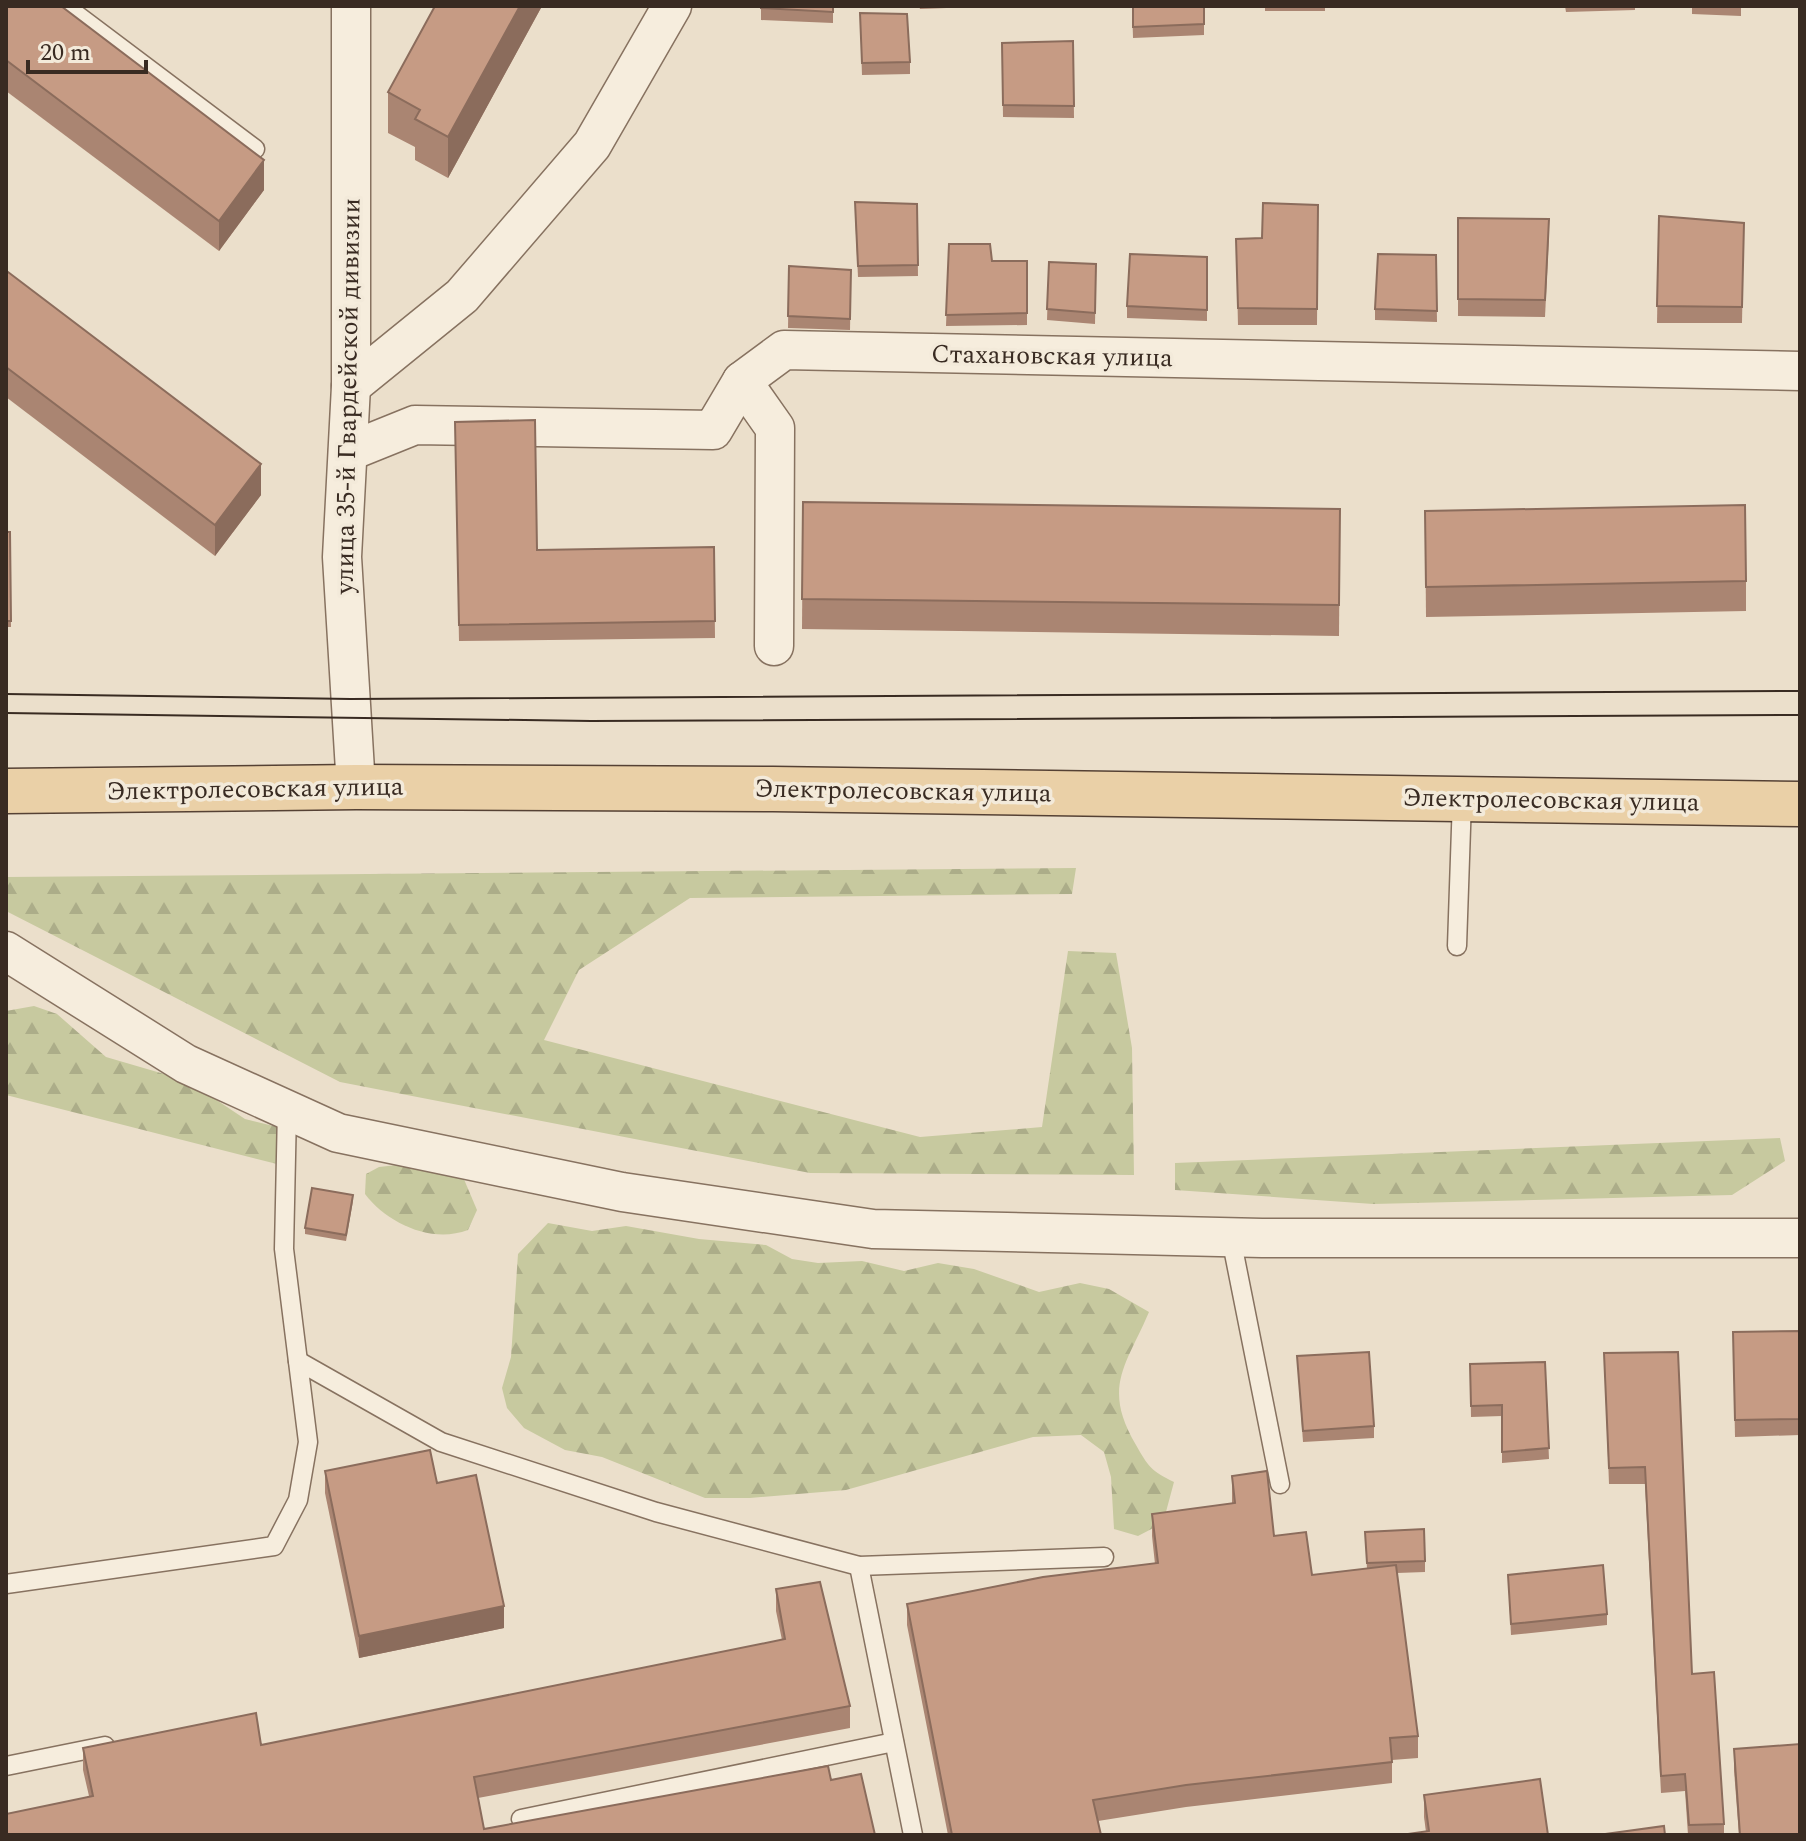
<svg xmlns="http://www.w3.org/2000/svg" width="1806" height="1841" font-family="Spectral,serif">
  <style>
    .forest { fill: url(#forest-firs) }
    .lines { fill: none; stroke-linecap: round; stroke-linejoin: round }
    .lane-casing { stroke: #877260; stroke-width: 21 }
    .street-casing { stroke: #877260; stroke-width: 41 }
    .primary-casing { stroke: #554134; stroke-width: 47 }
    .lane { stroke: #f6eddd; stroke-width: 18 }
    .street { stroke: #f6eddd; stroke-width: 38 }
    .primary { stroke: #ead0a7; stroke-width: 44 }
    .tram { stroke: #392b22; stroke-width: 2 }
    .wall { fill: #aa8572 }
    .shaded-wall { fill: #8b6c5c }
    .building { fill: #c69b84; stroke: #8b6c5c; stroke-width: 2 }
    .labels { text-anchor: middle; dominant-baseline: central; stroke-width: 7; stroke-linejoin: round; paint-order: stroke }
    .street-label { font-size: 26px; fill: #392b22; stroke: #f3eada }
  </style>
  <defs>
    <pattern id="forest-firs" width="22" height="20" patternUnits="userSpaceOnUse" patternTransform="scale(2)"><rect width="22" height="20" fill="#c7c99f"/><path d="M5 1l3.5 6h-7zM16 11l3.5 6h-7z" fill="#acad89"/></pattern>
  </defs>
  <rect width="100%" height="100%" fill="#ebdfcb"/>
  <!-- forest -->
  <g class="forest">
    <path d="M1076 868 1072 894 690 898 579 970 544 1040 920 1137 1042 1127 1068 951 1116 953 1132 1048 1134 1175 810 1173 340 1082 6 911V877Z"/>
    <path d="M34 1006 57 1014 106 1057 188 1081 245 1119 294 1131 277 1164 6 1095V1011Z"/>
    <path d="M1780 1138 1785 1161 1732 1195 1373 1204 1175 1190V1163Z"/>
    <path d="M397 1165 463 1177 477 1210 468 1230C431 1244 387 1223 365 1194L366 1174 379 1167Z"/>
    <path d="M548 1223 592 1231 626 1226 699 1239 766 1245 792 1259 818 1263 862 1261 904 1271 938 1263 974 1269 1039 1292 1080 1283 1109 1289 1149 1312C1126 1366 1102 1387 1136 1445 1148 1466 1151 1471 1174 1482L1163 1523 1138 1536 1114 1529 1111 1477 1104 1452 1081 1435 1033 1437 846 1490 750 1498H705L602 1457 565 1450 524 1428 507 1408 502 1388 511 1357 518 1254Z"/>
  </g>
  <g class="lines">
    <!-- lane casing -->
    <g class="lane-casing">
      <g id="lane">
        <path d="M65 6 255 149"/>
        <path d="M1457 946 1462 799"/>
        <path d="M1231 1238 1280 1484"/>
        <path d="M298 1361 441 1442 656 1512 859 1566 1104 1557"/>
        <path d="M859 1566 913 1835"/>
        <path d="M6 1584 274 1546 298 1500 308 1442 284 1249 287 1110"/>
        <path d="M6 1766 105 1746"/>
        <path d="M521 1819 894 1742"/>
      </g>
    </g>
    <!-- street casing -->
    <g class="street-casing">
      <g id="street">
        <path d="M351 6V386L342 557 356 787"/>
        <path d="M742 381 775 428 774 646"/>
        <path d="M351 386 462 296 592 145 672 6"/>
        <path d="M348 452 415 425 713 430 742 381 784 350 1800 371"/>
        <path d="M6 951 186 1064 338 1133 622 1192 873 1229 1262 1238H1800"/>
      </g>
    </g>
    <!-- primary casing -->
    <g class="primary-casing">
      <path id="primary" d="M6 791 356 787 773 789 1800 804"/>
    </g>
    <!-- lane -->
    <use href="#lane" class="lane"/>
    <!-- street -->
    <use href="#street" class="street"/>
    <!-- primary -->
    <use href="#primary" class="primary"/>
    <!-- tram -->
    <g class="tram">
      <path d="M6 694 351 699 1800 691"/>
      <path d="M6 713 591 721 1800 715"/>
    </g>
  </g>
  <!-- wall -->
  <g class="wall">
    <path d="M6 6 264 190 219 251 6 91Z"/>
    <path d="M435 6H542L448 178 415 160V147L388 133V92Z"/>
    <path d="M761 6H833V23L761 20Z"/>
    <path d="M919 6H973V7L920 9Z"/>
    <path d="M1132 6H1204V35L1133 38Z"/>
    <rect x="1265" y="6" width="60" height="5"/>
    <path d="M1565 6H1635V10L1566 12Z"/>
    <path d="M1692 6H1741V16L1692 14Z"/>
    <path d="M860 13 910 62V74L862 75Z"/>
    <path d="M1073 41 1074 118 1003 117 1002 43Z"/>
    <path d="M917 204 918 276 858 277 855 214Z"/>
    <path d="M1318 205 1317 325H1238L1236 239 1262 238Z"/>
    <path d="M1659 216 1744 223 1742 323H1657Z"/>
    <path d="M1458 218 1549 236 1545 317 1458 316Z"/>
    <path d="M949 244 992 261H1027V325L946 326Z"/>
    <path d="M1436 255 1437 322 1375 320V309Z"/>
    <path d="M1207 257V321L1127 318V306Z"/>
    <path d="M1049 262 1096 264 1095 324 1047 320Z"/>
    <path d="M789 266 851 270 850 330 788 328Z"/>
    <path d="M6 274 261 495 215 556 6 397Z"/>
    <path d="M455 422 537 550 714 547 715 638 459 641Z"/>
    <path d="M803 502 1340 509 1339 636 802 629Z"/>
    <path d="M1425 511 1746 581V611L1426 617Z"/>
    <path d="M6 532H10L11 627H6Z"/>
    <path d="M353 1201 346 1241 305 1234V1228Z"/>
    <path d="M1800 1331V1435L1735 1437 1733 1333Z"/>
    <path d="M1678 1352 1692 1674 1724 1824V1835H1688L1685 1791 1661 1793 1645 1484H1609L1604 1353Z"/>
    <path d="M1297 1356 1374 1426V1438L1303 1442Z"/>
    <path d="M1545 1362 1549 1459 1502 1463V1416L1471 1417 1470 1364Z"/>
    <path d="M325 1471 437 1483 504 1628 359 1658 325 1493Z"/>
    <path d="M1232 1476 1274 1536 1312 1575 1367 1569 1365 1532 1425 1561V1572L1397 1573 1418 1736V1758L1392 1760V1783L1186 1807 1098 1821 1101 1835H948L907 1625V1604L1155 1564 1152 1536V1514L1232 1504Z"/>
    <path d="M1508 1575 1607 1614V1625L1511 1635Z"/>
    <path d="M776 1589 850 1706V1728L478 1798 484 1829 831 1780 875 1835H6L89 1796 83 1770V1748L261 1745 782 1640 776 1611Z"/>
    <path d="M1734 1749 1800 1835H1739L1734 1770Z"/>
    <path d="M1424 1795 1548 1835 1426 1832 1424 1817Z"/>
  </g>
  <!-- shaded-wall -->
  <g class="shaded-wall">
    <path d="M520 6H542L448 178V137Z"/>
    <path d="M264 160V190L219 251V221Z"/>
    <path d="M261 464V495L215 556V525Z"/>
    <path d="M504 1606V1628L359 1658V1636Z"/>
  </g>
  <!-- building -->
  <g class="building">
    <path d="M6 6H61L264 160 219 221 6 60Z"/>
    <path d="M435 6H520L448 137 415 119 420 110 388 92Z"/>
    <path d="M761 6H833V12L761 8Z"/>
    <path d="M1133 6H1204V24L1133 27Z"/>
    <path d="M860 13 907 14 910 62 862 63Z"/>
    <path d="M1073 41 1074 106 1003 105 1002 43Z"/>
    <path d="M855 202 917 204 918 265 858 266Z"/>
    <path d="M1263 203 1318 205 1317 309 1238 308 1236 239 1262 238Z"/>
    <path d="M1659 216 1744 223 1742 307 1657 306Z"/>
    <path d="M1458 218 1549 219 1545 300 1458 299Z"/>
    <path d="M949 244H990L992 261H1027V313L946 315Z"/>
    <path d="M1130 254 1207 257V310L1127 306Z"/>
    <path d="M1378 254 1436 255 1437 311 1375 309Z"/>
    <path d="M1049 262 1096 264 1095 313 1047 309Z"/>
    <path d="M789 266 851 270 850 319 788 316Z"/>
    <path d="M8 272 261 464 215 525 6 367V274Z"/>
    <path d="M535 420 537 550 714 547 715 621 459 625 455 422Z"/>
    <path d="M803 502 1340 509 1339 605 802 599Z"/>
    <path d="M1745 505 1746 581 1426 587 1425 511Z"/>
    <path d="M6 532H10L11 621H6Z"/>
    <path d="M312 1188 353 1195 346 1235 305 1228Z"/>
    <path d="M1800 1331V1419L1735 1420 1733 1332Z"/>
    <path d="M1369 1352 1374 1426 1303 1431 1297 1356Z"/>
    <path d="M1678 1352 1692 1674 1714 1672 1724 1824 1689 1825 1685 1774 1661 1776 1645 1467 1609 1468 1604 1353Z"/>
    <path d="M1545 1362 1549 1448 1502 1452V1405L1471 1406 1470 1364Z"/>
    <path d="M430 1450 437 1483 476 1475 504 1606 359 1636 325 1471Z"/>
    <path d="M1267 1471 1274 1536 1306 1532 1312 1575 1396 1565 1418 1736 1390 1738 1392 1762 1186 1785 1093 1800 1101 1835H952L907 1604 1043 1577 1158 1563 1152 1514 1235 1503 1232 1476Z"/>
    <path d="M1424 1529 1425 1561 1367 1563 1365 1532Z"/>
    <path d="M1603 1565 1607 1614 1511 1624 1508 1575Z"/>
    <path d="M820 1582 850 1706 474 1777 484 1829 828 1766 831 1780 861 1774 875 1835H6V1814L93 1796 83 1748 256 1713 261 1745 785 1639 776 1589Z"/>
    <path d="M1800 1744V1835H1740L1734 1749Z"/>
    <path d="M1540 1779 1548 1835H1401L1429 1831 1424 1795Z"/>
    <path d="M1664 1826 1665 1835H1598Z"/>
  </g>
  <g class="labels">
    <!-- street labels -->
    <g class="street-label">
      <text transform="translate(1052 356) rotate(1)">Стахановская улица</text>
      <text transform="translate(348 396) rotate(-89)">улица 35-й Гвардейской дивизии</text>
      <text transform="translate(255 789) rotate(-1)">Электролесовская улица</text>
      <text transform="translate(903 791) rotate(1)">Электролесовская улица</text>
      <text transform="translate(1551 800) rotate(1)">Электролесовская улица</text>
    </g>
  </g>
  <!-- border -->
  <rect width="1806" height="1841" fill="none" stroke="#392b22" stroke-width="16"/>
  <!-- scale -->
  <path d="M28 60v12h118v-12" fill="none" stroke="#392b22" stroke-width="4"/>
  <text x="40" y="60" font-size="24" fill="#392b22" stroke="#f3eada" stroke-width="6" paint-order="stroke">20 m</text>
</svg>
